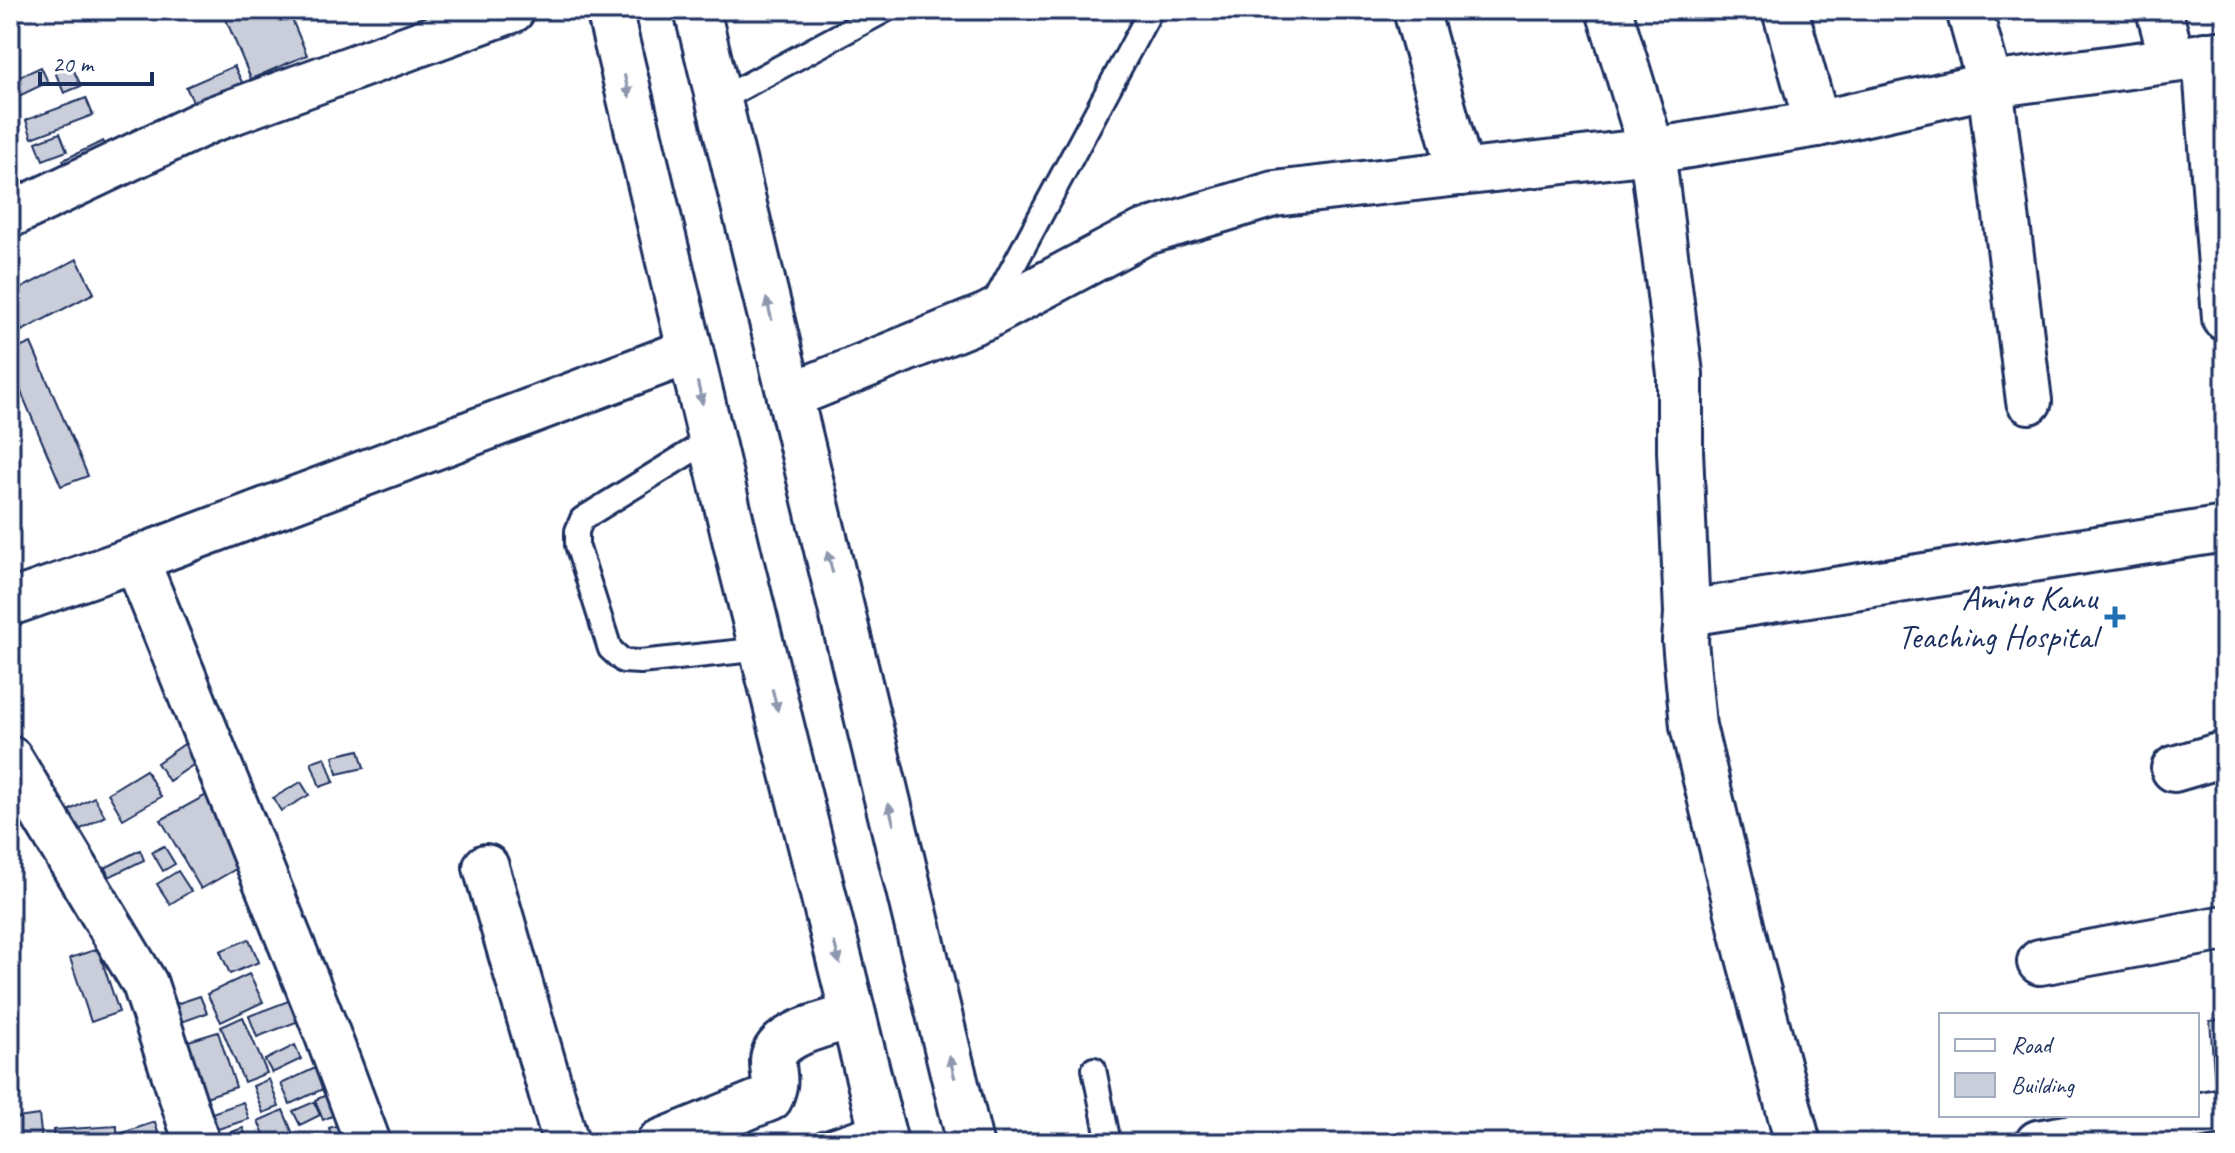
<svg xmlns="http://www.w3.org/2000/svg" width="2235" height="1153" font-family="Caveat,sans-serif">
  <style>
    .building { fill: #caceda; stroke: #1b2f5e; stroke-width: 2 }
    .lines { fill: none; stroke-linecap: round; stroke-linejoin: round }
    .service-casing { stroke: #1b2f5e; stroke-width: 28 }
    .minor-casing { stroke: #1b2f5e; stroke-width: 50 }
    .primary-casing { stroke: #1b2f5e; stroke-width: 50 }
    .service { stroke: #fff; stroke-width: 22 }
    .minor { stroke: #fff; stroke-width: 44 }
    .primary { stroke: #fff; stroke-width: 44 }
    .oneway { fill: #8d97ae }
    .poi-dot { fill: #1f6fb2; stroke: #fff; stroke-width: 3 }
    .labels { text-anchor: middle; dominant-baseline: central; stroke-width: 6; stroke-linejoin: round; paint-order: stroke }
    .poi-label { font-size: 34px; fill: #1b2f5e; stroke: #fff; text-anchor: end }
  </style>
  <rect width="100%" height="100%" fill="#fff"/>
  <filter id="ink" filterUnits="userSpaceOnUse"><feTurbulence type="fractalNoise" baseFrequency=".0125" numOctaves="2"/><feDisplacementMap in="SourceGraphic" scale="16" xChannelSelector="R" yChannelSelector="G"/><feConvolveMatrix kernelMatrix="1 2 1 2 8 2 1 2 1" color-interpolation-filters="sRGB"/></filter>
  <g filter="url(#ink)">
    <!-- building -->
    <g class="building">
      <path d="M222 10H288L307 55 251 79Z"/>
      <path d="M69 60 81 86 64 93 53 67Z"/>
      <path d="M234 66 244 86 196 108 186 87Z"/>
      <path d="M41 67 48 82 17 97 10 81Z"/>
      <path d="M86 98 93 115 32 138 26 120Z"/>
      <path d="M60 133 67 151 43 160 36 142Z"/>
      <path d="M103 141 109 154 69 174 63 160Z"/>
      <path d="M77 259 94 293 22 331 10 307V294Z"/>
      <path d="M31 343 88 476 61 486 10 366V352Z"/>
      <path d="M190 740 202 759 169 781 157 763Z"/>
      <path d="M359 750 364 768 337 774 333 756Z"/>
      <path d="M325 757 334 782 320 787 311 762Z"/>
      <path d="M146 770 161 797 123 819 108 793Z"/>
      <path d="M301 782 309 795 281 811 273 798Z"/>
      <path d="M208 794 246 863 201 889 161 820Z"/>
      <path d="M94 797 105 816 70 835 59 816Z"/>
      <path d="M164 846 175 864 163 871 152 852Z"/>
      <path d="M140 850 144 860 109 877 105 868Z"/>
      <path d="M178 871 191 891 170 904 157 884Z"/>
      <path d="M249 939 259 962 230 974 220 951Z"/>
      <path d="M98 949 119 1012 91 1022 70 958Z"/>
      <path d="M249 974 263 1002 221 1022 207 994Z"/>
      <path d="M304 995 312 1016 257 1037 249 1016Z"/>
      <path d="M200 996 207 1013 176 1024 170 1006Z"/>
      <path d="M243 1017 267 1073 244 1082 221 1027Z"/>
      <path d="M2225 1019V1095L2216 1096 2210 1021Z"/>
      <path d="M218 1032 236 1087 200 1099 182 1043Z"/>
      <path d="M295 1045 301 1059 272 1073 265 1060Z"/>
      <path d="M326 1063 336 1083 290 1104 281 1084Z"/>
      <path d="M269 1079 279 1107 263 1113 253 1086Z"/>
      <path d="M340 1089 348 1109 323 1120 315 1100Z"/>
      <path d="M243 1102 249 1119 218 1129 212 1113Z"/>
      <path d="M314 1102 320 1115 300 1125 293 1111Z"/>
      <path d="M283 1110 293 1134 268 1143 258 1121Z"/>
      <path d="M39 1115 42 1141 10 1143V1119Z"/>
      <path d="M355 1120 361 1143H333L329 1128Z"/>
      <path d="M155 1122 161 1143H126L122 1133Z"/>
      <path d="M117 1126V1143H54L53 1130Z"/>
      <path d="M243 1128 248 1143H225L223 1135Z"/>
    </g>
    <g class="lines">
      <!-- service casing -->
      <g class="service-casing">
        <g id="service">
          <path d="M719 100 886 10"/>
          <path d="M991 308 1151 10"/>
          <path d="M711 439 582 519 577 531V545L610 649 623 661 640 662 763 649"/>
          <path d="M1094 1069 1109 1143"/>
          <path d="M823 1143 880 1124"/>
        </g>
      </g>
      <!-- minor casing -->
      <g class="minor-casing">
        <g id="minor">
          <path d="M1416 10 1461 173"/>
          <path d="M1609 10 1652 151 1680 374V450L1687 613 1685 641 1693 726 1747 950 1798 1143"/>
          <path d="M1785 10 1817 124"/>
          <path d="M1969 10 1990 85 2029 401"/>
          <path d="M2159 10 2172 59"/>
          <path d="M2205 55 2225 318"/>
          <path d="M10 215 210 120 512 10"/>
          <path d="M790 396 987 316 1143 233 1274 194 1652 151 1817 124 1990 85 2225 53"/>
          <path d="M136 559 325 1028 368 1143"/>
          <path d="M10 603 136 559 690 351"/>
          <path d="M1687 613 2225 529"/>
          <path d="M10 759 145 984 197 1143"/>
          <path d="M2174 769 2225 754"/>
          <path d="M486 867 566 1143"/>
          <path d="M2040 962 2225 928"/>
          <path d="M659 1143 770 1098C778 1078 773 1079 773 1061 774 1033 831 1023 853 1016"/>
          <path d="M2038 1143 2225 1111"/>
        </g>
      </g>
      <!-- primary casing -->
      <g class="primary-casing">
        <g id="primary">
          <path d="M609 10 741 564 885 1143"/>
          <path d="M697 10 970 1143"/>
        </g>
      </g>
      <!-- service -->
      <use href="#service" class="service"/>
      <!-- minor -->
      <use href="#minor" class="minor"/>
      <!-- primary -->
      <use href="#primary" class="primary"/>
    </g>
    <!-- one-way arrows -->
    <defs><path id="oneway-solid" d="M-6-.8H1V-3.2L6.5 0L1 3.2V.8H-6Z" transform="scale(2)"/></defs>
    <g class="oneway">
      <use href="#oneway-solid" transform="translate(627 86) rotate(77)"/>
      <use href="#oneway-solid" transform="translate(769 309) rotate(-104)"/>
      <use href="#oneway-solid" transform="translate(700 393) rotate(77)"/>
      <use href="#oneway-solid" transform="translate(830 562) rotate(-104)"/>
      <use href="#oneway-solid" transform="translate(775 700) rotate(76)"/>
      <use href="#oneway-solid" transform="translate(891 814) rotate(-104)"/>
      <use href="#oneway-solid" transform="translate(837 953) rotate(76)"/>
      <use href="#oneway-solid" transform="translate(952 1067) rotate(-104)"/>
    </g>
  </g>
  <!-- markers -->
  <path class="poi-dot" d="M2111 605h8v8h8v8h-8v8h-8v-8h-8v-8h8z"/>
  <g class="labels">
    <!-- poi labels -->
    <g class="poi-label">
      <text x="2097" y="597">Amino Kanu<tspan x="2097" dy="39">Teaching Hospital</tspan></text>
    </g>
  </g>
  <!-- margin -->
  <rect width="2235" height="1153" fill="none" stroke="#fff" stroke-width="40"/>
  <rect x="20" y="20" width="2195" height="1113" fill="none" stroke="#1b2f5e" stroke-width="3" filter="url(#ink)"/>
  <!-- legend -->
  <rect x="1939" y="1013" width="260" height="104" fill="#ffffff" stroke="#a4acbf" stroke-width="2"/>
  <rect x="1955" y="1039" width="40" height="12" fill="#ffffff" stroke="#a4acbf" stroke-width="2"/>
  <text x="2011" y="1053" font-size="24" fill="#1b2f5e">Road</text>
  <rect x="1955" y="1073" width="40" height="24" fill="#caceda" stroke="#a4acbf" stroke-width="2"/>
  <text x="2011" y="1093" font-size="24" fill="#1b2f5e">Building</text>
  <!-- scale -->
  <path d="M40 72v12h112v-12" fill="none" stroke="#1b2f5e" stroke-width="4"/>
  <text x="52" y="72" font-size="24" fill="#1b2f5e" stroke="#ffffff" stroke-width="6" paint-order="stroke">20 m</text>
</svg>
